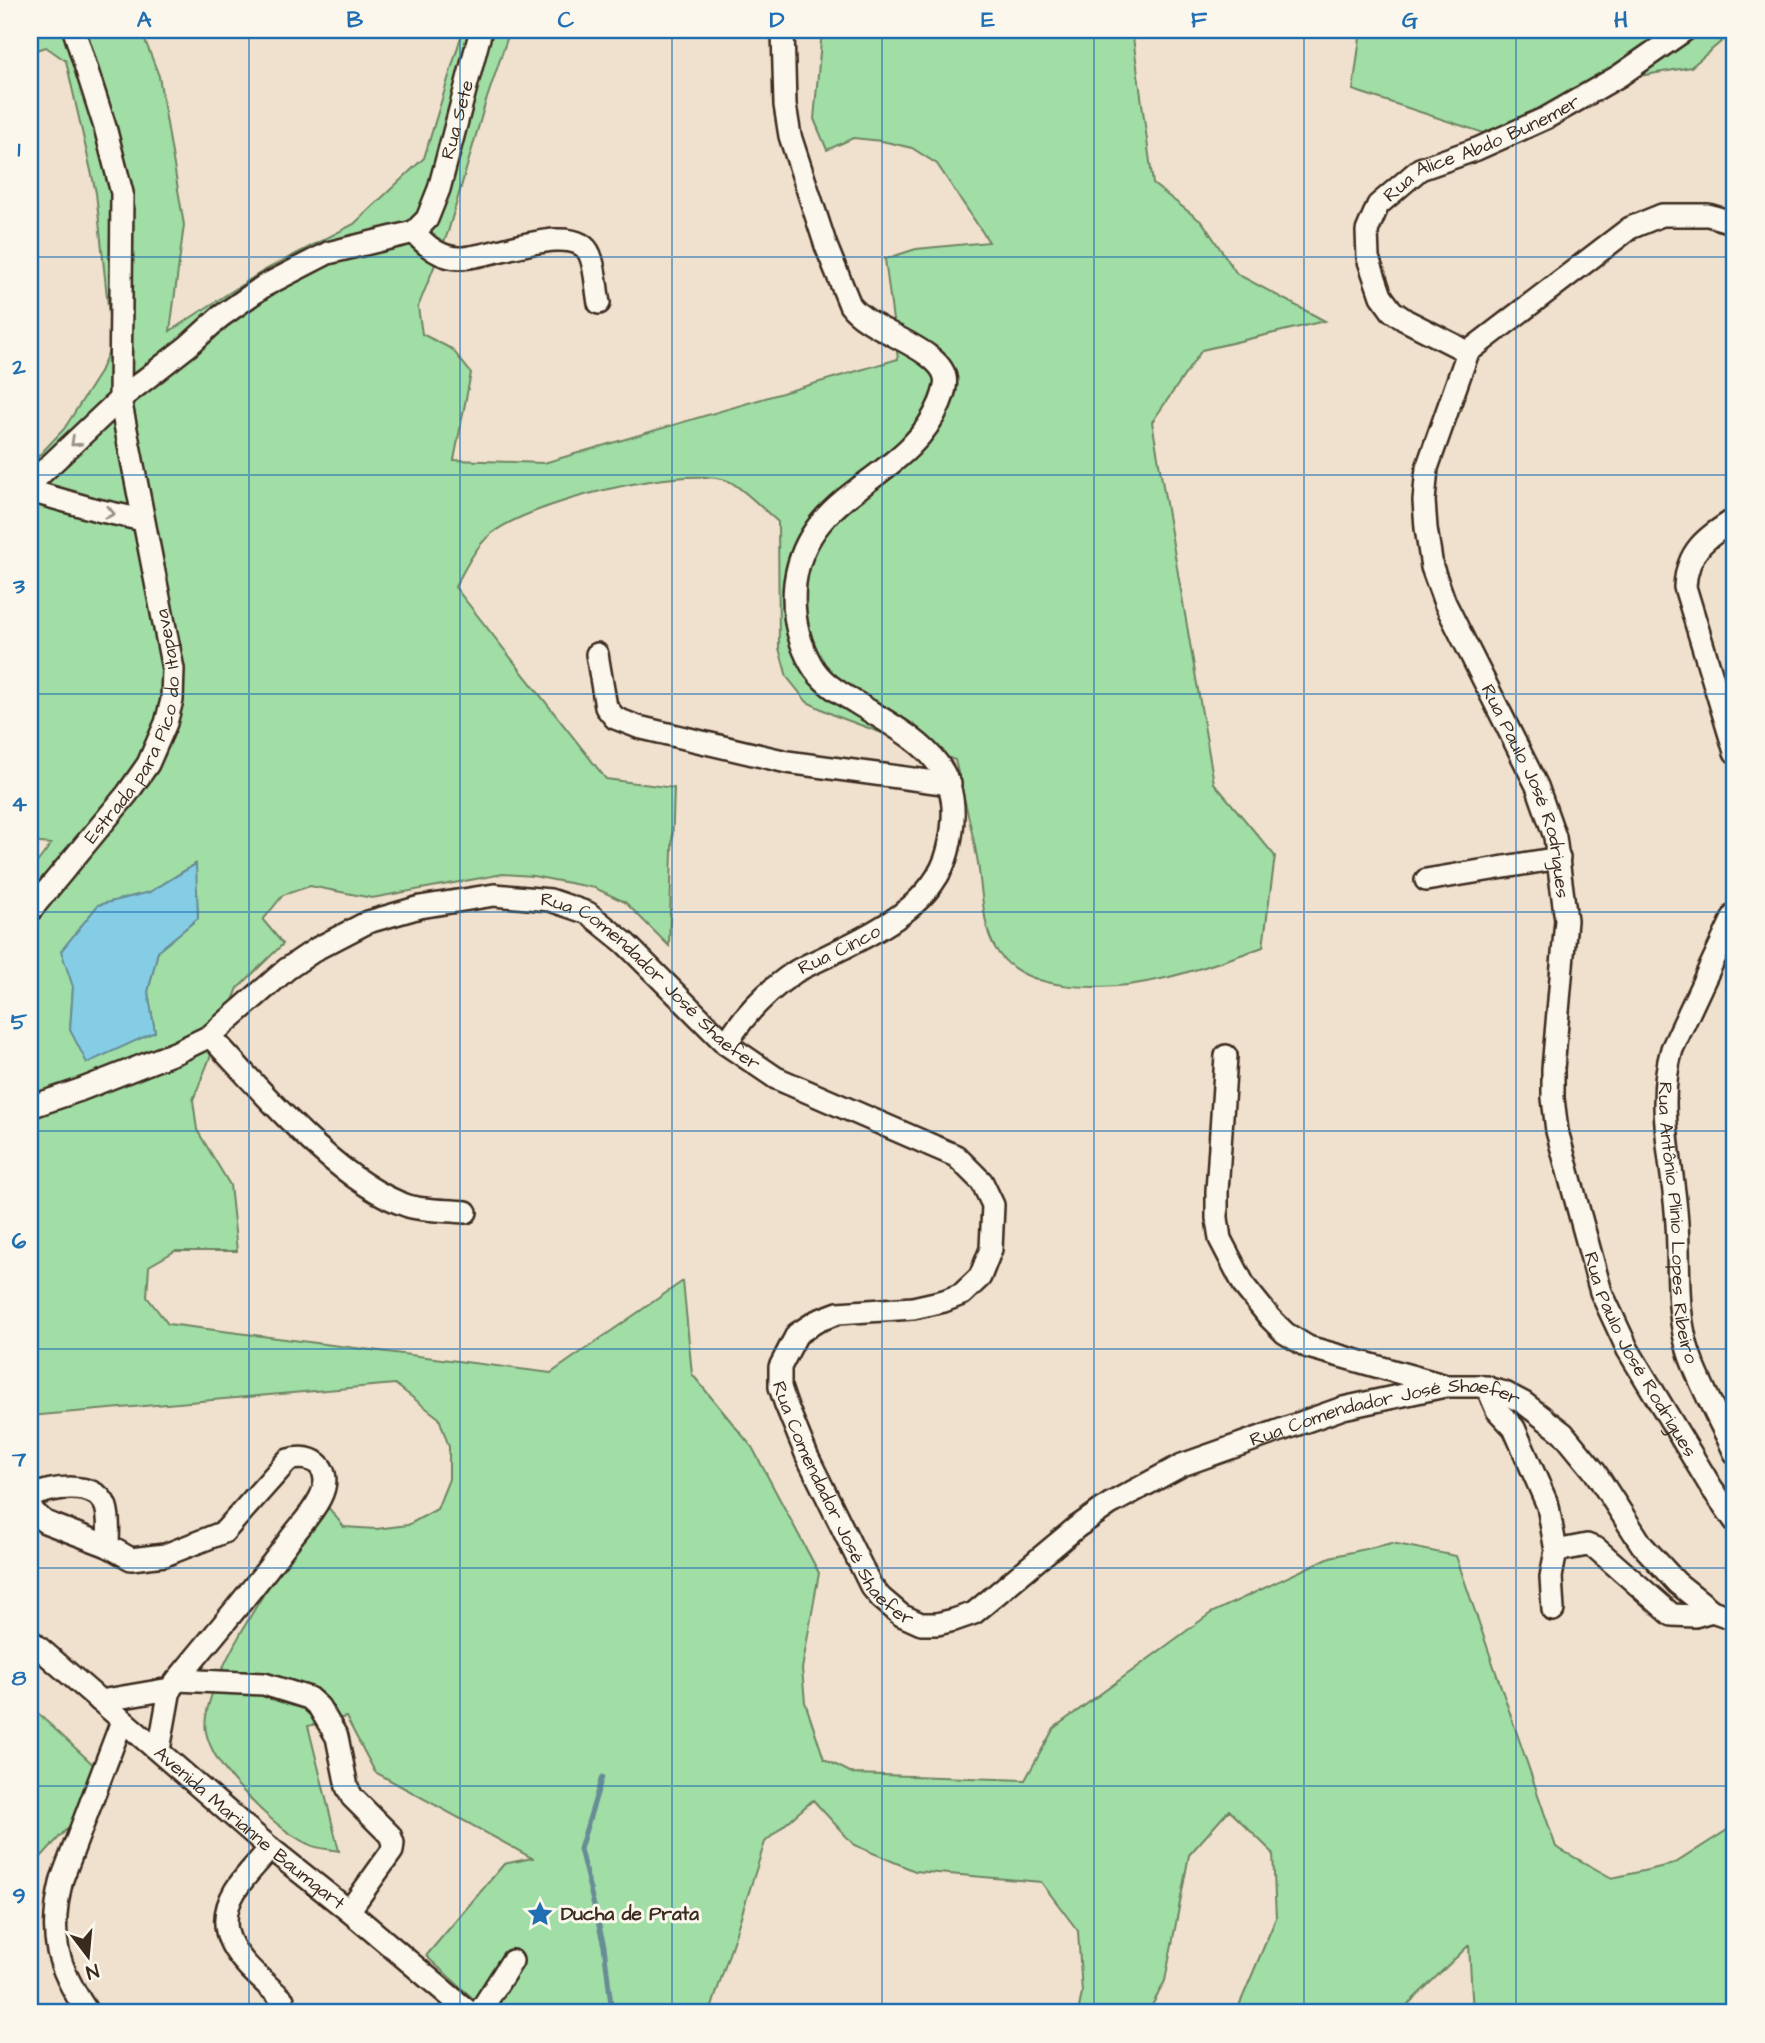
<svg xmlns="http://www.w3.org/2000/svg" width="1765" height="2043" font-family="'Architects Daughter',sans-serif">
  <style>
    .green { fill: #a0dea6; stroke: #6e8462; stroke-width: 2; fill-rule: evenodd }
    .water { fill: #85cde5; stroke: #678c95; stroke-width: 2 }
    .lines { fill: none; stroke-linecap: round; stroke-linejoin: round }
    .stream { stroke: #678c95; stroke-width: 5 }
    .minor-casing { stroke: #3b2a1e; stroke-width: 26 }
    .minor { stroke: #fbf7ec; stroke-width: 21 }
    .oneway { stroke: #9b9085 }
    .grid { fill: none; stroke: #1f6fb2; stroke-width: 2; stroke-opacity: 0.55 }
    .labels { text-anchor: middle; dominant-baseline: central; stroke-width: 6; stroke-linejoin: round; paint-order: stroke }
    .street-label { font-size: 19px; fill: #3b2a1e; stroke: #fbf7ec }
    .poi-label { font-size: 19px; font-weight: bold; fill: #3b2a1e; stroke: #fbf7ec; text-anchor: start }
    .neatline { fill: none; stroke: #1f6fb2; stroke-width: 2.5 }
    .grid-label { font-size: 23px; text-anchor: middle; font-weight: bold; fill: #1f6fb2 }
  </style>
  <rect width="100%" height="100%" fill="#f0e1ce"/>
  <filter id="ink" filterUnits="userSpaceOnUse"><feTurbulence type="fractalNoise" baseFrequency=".0143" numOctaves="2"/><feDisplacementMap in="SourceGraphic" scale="14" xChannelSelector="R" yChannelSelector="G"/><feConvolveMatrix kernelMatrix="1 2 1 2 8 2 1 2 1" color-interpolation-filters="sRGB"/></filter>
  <g filter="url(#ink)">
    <!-- green -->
    <g class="green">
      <path d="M30 30H141L159 76 184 225 170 331 263 271 354 224 424 158 463 30H510L485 104 448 232 418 307 422 334 452 349 471 373 454 460 544 463 898 359 885 259 916 249 989 242 937 164 912 148 882 141 853 138 827 150 814 119 822 30H1132L1153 184 1203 223 1237 274 1325 321 1202 350 1152 422 1214 783 1275 856 1263 947C1230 959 1196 971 1161 979 1111 991 1012 998 990 937 983 920 981 883 978 863 972 828 963 794 955 760L836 716 807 702 787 677 779 648 778 522C767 513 740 485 728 481 682 464 529 503 491 534 475 547 465 569 455 587L606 779 674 788 669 946 625 902 595 888 533 876 503 874 372 898 310 886 283 895 263 920 283 944 238 988 193 1100 197 1130 230 1185 237 1251H175L149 1266 147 1297 168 1324 551 1373 683 1281 692 1374 752 1447 819 1573 802 1669 805 1702 824 1759 854 1774 1025 1780 1054 1728 1211 1613 1330 1557 1392 1543 1456 1556 1556 1847 1612 1878 1674 1864 1735 1825V2013H1473L1469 1945 1399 2013H1236L1276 1918 1273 1853 1229 1810 1189 1855 1165 1981 1148 2013H1078L1082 1993 1078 1931 1041 1882 915 1871 854 1845 813 1800 765 1842 710 2013H489L426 1956 504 1864 532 1858 375 1772 346 1717 308 1726 339 1851C329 1849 317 1849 308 1844 287 1834 261 1812 246 1794 230 1778 211 1755 206 1732 196 1686 296 1544 324 1502L344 1527 376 1529 408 1525 437 1509 449 1479V1447L439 1418 395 1384 30 1416V872L51 844 30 842V465L64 429 99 374 112 344 96 193 66 61 46 47 30 52ZM195 864 198 918 158 951 148 992 155 1032 70 1030 73 987 98 905 150 892Z"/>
      <path d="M1361 30H1735L1691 67 1634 77 1496 137 1353 90Z"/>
      <path d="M30 1706 111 1781 30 1869Z"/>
    </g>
    <!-- water -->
    <path class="water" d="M196 864 198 918 158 951 148 992 155 1032 87 1063 70 1030 73 987 61 951 98 905 150 892Z"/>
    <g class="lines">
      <!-- stream -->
      <path class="stream" d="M602 1777 580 1849 604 1946 612 2013"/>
      <!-- minor casing -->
      <g class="minor-casing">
        <g id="minor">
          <path id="s1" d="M1735 223 1708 215H1662L1630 228 1468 352 1427 468 1424 501 1426 528 1432 567 1445 603 1537 786 1555 837 1566 920 1553 1069V1098L1557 1131 1601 1292 1628 1350 1711 1487 1735 1521"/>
          <path d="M414 232C425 245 440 258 459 258 489 259 576 219 590 255 596 269 596 288 599 303"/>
          <path id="s2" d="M1468 352 1405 320 1392 311 1381 296 1368 258 1367 231 1378 205 1420 169 1477 149 1546 118 1619 76 1685 30"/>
          <path id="s3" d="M30 484 120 399 188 346 220 317 264 286 328 253 414 232 427 219 439 189 481 30"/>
          <path d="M30 491 97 510 143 520"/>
          <path d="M1735 519C1706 538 1687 550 1685 587L1735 752"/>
          <path d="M597 654 606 707 615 718 638 727 787 762 950 784"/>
          <path d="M1426 880 1559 858"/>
          <path id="s4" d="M30 911 127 794 148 764 166 723 172 700 173 669 120 399 122 193 105 127 74 30"/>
          <path id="s5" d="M1735 914 1672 1049C1655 1106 1674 1166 1677 1224 1680 1268 1675 1313 1690 1356 1702 1389 1720 1421 1735 1453"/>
          <path d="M210 1036C261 1090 338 1183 408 1206 425 1211 448 1210 466 1212"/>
          <path id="s6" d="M726 1044C743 1016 767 991 795 972 806 965 820 960 833 953 877 932 935 903 948 851 970 763 919 742 855 702 838 692 821 682 811 664 797 639 792 611 795 583 807 488 907 483 940 403 943 395 947 385 945 377 939 348 869 331 850 305L826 246 790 136 785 105 783 30"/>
          <path d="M1226 1056 1217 1191V1218L1220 1239 1245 1287 1270 1318 1285 1333 1308 1347 1443 1385"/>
          <path id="s7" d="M30 1107 80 1090 177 1052 210 1036 287 969 318 948 368 922 420 907 494 895 550 900 588 913 625 943 726 1044 776 1078 956 1156 982 1182 993 1205 991 1249 980 1277 962 1294 944 1301 913 1308 838 1313 817 1321 797 1334 780 1367V1387L785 1402 807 1456 871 1586 881 1598 901 1615 921 1624H937L954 1620 974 1613 1077 1527 1110 1504 1182 1465 1343 1408 1445 1386H1479L1505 1393 1524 1403 1563 1433 1595 1472 1642 1545 1677 1583 1712 1611 1735 1619"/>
          <path d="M1487 1387 1497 1410 1514 1428 1548 1506 1556 1551 1551 1577 1553 1610"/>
          <path d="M30 1497C50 1488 96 1479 106 1507 110 1519 108 1534 108 1546"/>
          <path d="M30 1509 45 1522 108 1546 131 1559 165 1555 224 1532 288 1460C316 1452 334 1471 320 1498 312 1514 298 1528 288 1542 251 1593 209 1640 170 1689"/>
          <path d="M1556 1551 1587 1545 1597 1549 1672 1615 1695 1616 1712 1611"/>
          <path id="s8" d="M30 1640 270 1848 349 1911 470 2013"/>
          <path d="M177 1680 264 1684 309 1698 319 1707 337 1737 347 1787 352 1797 390 1835 393 1843 392 1851 349 1911"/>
          <path d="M100 1701 170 1689 159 1750"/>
          <path d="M270 1848C259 1862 244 1876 235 1891 206 1940 252 1969 283 2000"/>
          <path d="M88 2013C56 1966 48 1936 62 1879L122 1721"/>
          <path d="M479 2013 512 1961"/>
        </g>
      </g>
      <!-- minor -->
      <use href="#minor" class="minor"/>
    </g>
    <!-- one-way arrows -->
    <defs><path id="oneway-chevron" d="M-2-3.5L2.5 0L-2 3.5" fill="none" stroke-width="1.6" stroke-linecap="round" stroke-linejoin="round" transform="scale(1.75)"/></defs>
    <g class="oneway">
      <use href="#oneway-chevron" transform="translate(75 442) rotate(137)"/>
      <use href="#oneway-chevron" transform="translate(110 513) rotate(12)"/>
    </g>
  </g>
  <!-- grid -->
  <path class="grid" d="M249 30V2013M460 30V2013M672 30V2013M882 30V2013M1094 30V2013M1304 30V2013M1516 30V2013M30 257H1735M30 475H1735M30 694H1735M30 912H1735M30 1131H1735M30 1349H1735M30 1568H1735M30 1786H1735"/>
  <!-- icons -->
  <defs>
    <g id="sight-bare" transform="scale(2.1)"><path d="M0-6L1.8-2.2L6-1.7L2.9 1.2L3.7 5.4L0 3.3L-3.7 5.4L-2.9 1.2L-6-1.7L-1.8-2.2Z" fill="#1f6fb2" stroke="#fbf7ec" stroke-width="2.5" paint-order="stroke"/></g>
  </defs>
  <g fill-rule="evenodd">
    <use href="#sight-bare" x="540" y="1914"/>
  </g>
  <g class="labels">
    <!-- street labels -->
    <g class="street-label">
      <text stroke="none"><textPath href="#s3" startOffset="590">Rua Sete</textPath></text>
      <text stroke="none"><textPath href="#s2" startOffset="320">Rua Alice Abdo Bunemer</textPath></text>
      <text stroke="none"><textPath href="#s4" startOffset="220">Estrada para Pico do Itapeva</textPath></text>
      <text stroke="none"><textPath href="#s1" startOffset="780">Rua Paulo José Rodrigues</textPath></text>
      <text stroke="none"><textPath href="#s6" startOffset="150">Rua Cinco</textPath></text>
      <text stroke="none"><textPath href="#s7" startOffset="705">Rua Comendador José Shaefer</textPath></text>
      <text stroke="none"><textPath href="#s5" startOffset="324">Rua Antônio Plinio Lopes Ribeiro</textPath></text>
      <text stroke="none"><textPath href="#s1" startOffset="1368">Rua Paulo José Rodrigues</textPath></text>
      <text stroke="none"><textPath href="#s7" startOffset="2259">Rua Comendador José Shaefer</textPath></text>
      <text stroke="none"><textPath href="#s7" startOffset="1587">Rua Comendador José Shaefer</textPath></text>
      <text stroke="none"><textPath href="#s8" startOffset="289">Avenida Marianne Baumgart</textPath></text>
    </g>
    <!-- poi labels -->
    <g class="poi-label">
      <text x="561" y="1914">Ducha de Prata</text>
    </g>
  </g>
  <!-- margin -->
  <rect width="1765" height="2043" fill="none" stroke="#fbf7ec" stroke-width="77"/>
  <!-- north arrow -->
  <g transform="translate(88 1956) rotate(164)" stroke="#fbf7ec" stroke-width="5" paint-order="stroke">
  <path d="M0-5L12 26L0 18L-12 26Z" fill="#3b2a1e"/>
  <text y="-10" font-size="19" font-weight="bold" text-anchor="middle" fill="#3b2a1e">N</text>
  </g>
  <rect x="38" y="38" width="1688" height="1966" class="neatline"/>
  <g class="grid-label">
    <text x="144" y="27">A</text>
    <text x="355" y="27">B</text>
    <text x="566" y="27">C</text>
    <text x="777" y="27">D</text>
    <text x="988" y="27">E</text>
    <text x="1199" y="27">F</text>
    <text x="1410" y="27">G</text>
    <text x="1621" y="27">H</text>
    <text x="19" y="156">1</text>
    <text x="19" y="374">2</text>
    <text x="19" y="593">3</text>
    <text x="19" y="811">4</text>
    <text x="19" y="1029">5</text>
    <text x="19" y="1248">6</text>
    <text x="19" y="1466">7</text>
    <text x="19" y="1685">8</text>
    <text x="19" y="1903">9</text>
  </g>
</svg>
